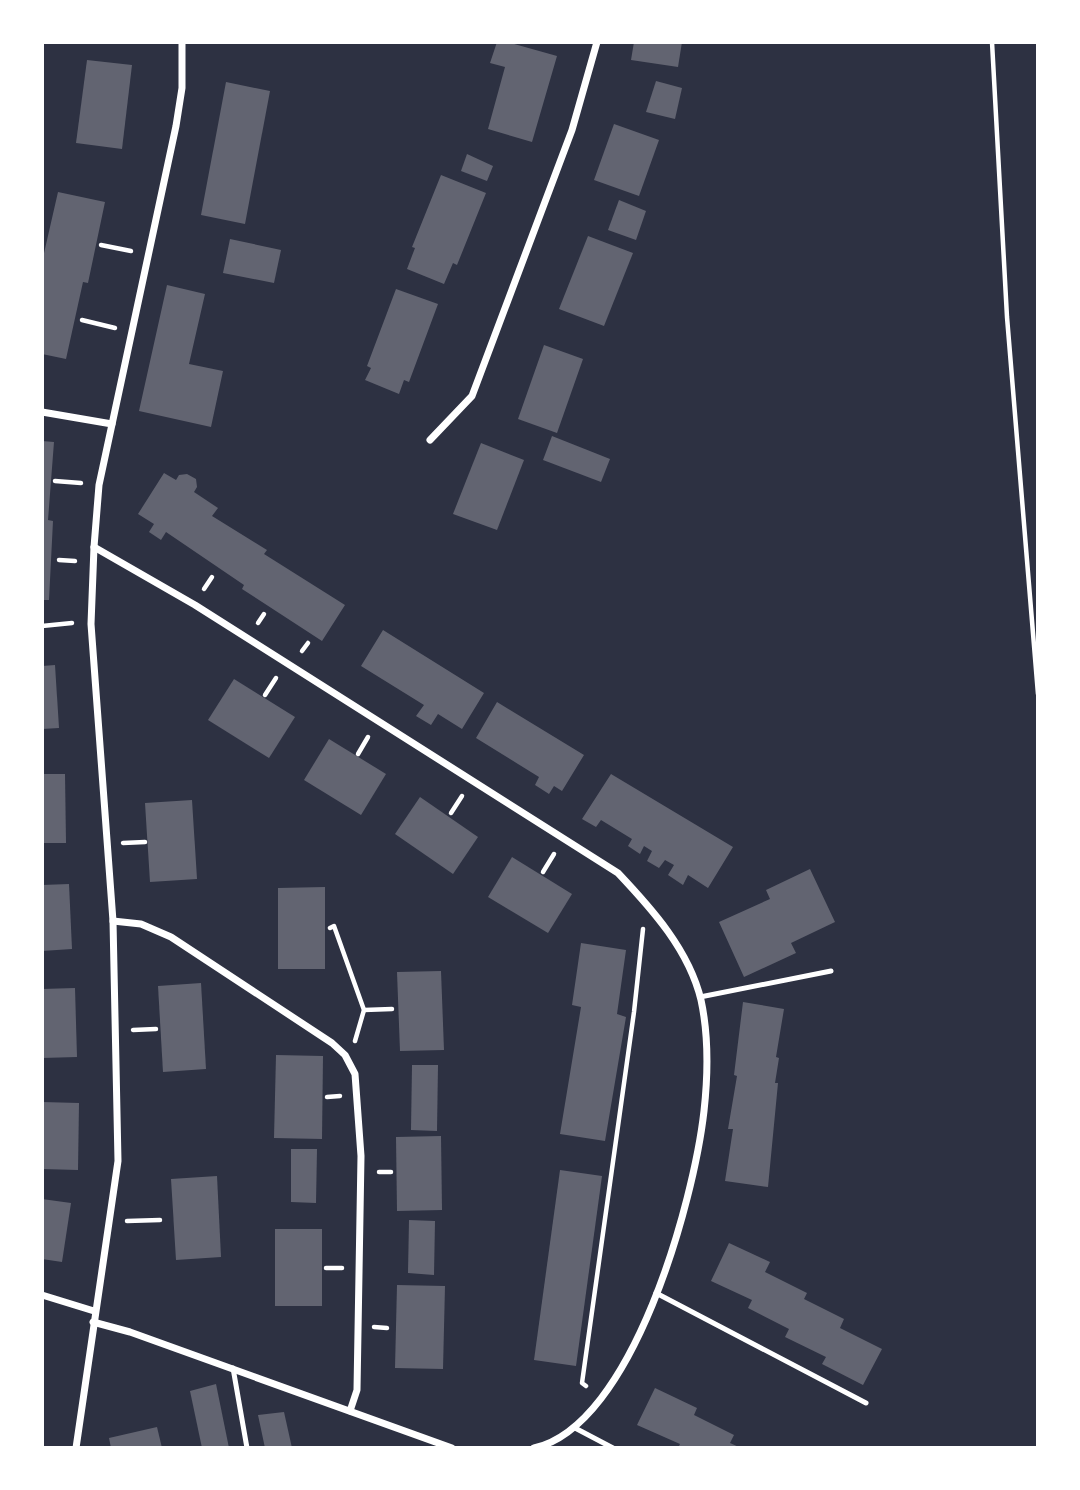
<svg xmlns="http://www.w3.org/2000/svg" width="1080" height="1490" font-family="Montserrat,sans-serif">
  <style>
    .building { fill: #626471 }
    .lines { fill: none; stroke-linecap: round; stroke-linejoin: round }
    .path { stroke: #fff; stroke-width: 4.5 }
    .service { stroke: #fff; stroke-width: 5 }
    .minor { stroke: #fff; stroke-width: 7 }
  </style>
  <rect width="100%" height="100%" fill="#2d3142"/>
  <!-- building -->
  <g class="building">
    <path d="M497 42H507L557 56 532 142 488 129 505 67 490 63Z"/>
    <path d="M634 42H682L678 67 631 60Z"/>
    <path d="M87 60 132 65 122 149 76 143Z"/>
    <path d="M656 81 682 88 675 119 646 112Z"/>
    <path d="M226 82 270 91 245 224 201 215Z"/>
    <path d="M614 124 659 140 639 196 594 180Z"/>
    <path d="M467 154 493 166 487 181 461 171Z"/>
    <path d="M441 175 486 193 457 265 453 263 444 284 407 269 415 248 412 247Z"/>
    <path d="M58 192 105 202 88 283 83 282 66 359 42 354V262Z"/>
    <path d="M619 200 646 211 636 240 608 230Z"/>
    <path d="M588 236 633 253 604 326 559 309Z"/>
    <path d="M230 239 281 250 274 283 223 273Z"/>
    <path d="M167 285 205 294 189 364 223 371 211 427 139 411Z"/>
    <path d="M396 289 438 304 409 382 404 380 399 394 365 380 371 368 367 366Z"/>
    <path d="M544 345 583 359 557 433 518 419Z"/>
    <path d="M552 436 610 459 601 482 543 460Z"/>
    <path d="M42 441 54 442 48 520 53 521 49 600H42Z"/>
    <path d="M481 443 524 460 497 530 453 514Z"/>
    <path d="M164 473 176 480 179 475 187 474 196 479 197 487 194 492 218 508 212 516 267 550 264 554 345 605 322 641 242 589 244 585 166 532 161 540 149 532 154 524 138 514Z"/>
    <path d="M383 630 484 693 462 729 438 714 431 725 416 716 424 705 361 666Z"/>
    <path d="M55 665 59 728 42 729V666Z"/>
    <path d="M234 679 295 717 269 758 208 720Z"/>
    <path d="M497 702 584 755 562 791 554 786 549 794 535 785 539 777 476 738Z"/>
    <path d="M329 739 386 774 361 815 304 780Z"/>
    <path d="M42 774H65L66 843H42Z"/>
    <path d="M611 774 733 847 708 888 688 875 683 885 668 875 674 865 665 860 659 868 647 861 652 851 644 846 640 854 628 846 632 839 601 820 596 827 582 819Z"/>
    <path d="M420 797 478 837 453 874 395 834Z"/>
    <path d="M192 800 197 879 150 882 145 803Z"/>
    <path d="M512 857 572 894 548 933 488 897Z"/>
    <path d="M810 869 835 922 791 943 796 953 744 977 719 922 770 899 766 890Z"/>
    <path d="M69 884 72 949 42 951V885Z"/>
    <path d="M325 887V969H278V888Z"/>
    <path d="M581 943 626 950 617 1014 626 1017 605 1141 560 1134 581 1007 572 1005Z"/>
    <path d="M441 971 444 1050 400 1051 397 972Z"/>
    <path d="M201 983 206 1069 163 1072 158 986Z"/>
    <path d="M75 988 77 1057 42 1058V989Z"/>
    <path d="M743 1002 784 1009 776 1057 779 1058 775 1083H778L768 1187 725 1181 733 1129H728L737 1076 734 1075Z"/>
    <path d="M276 1055 323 1056 322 1139 274 1138Z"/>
    <path d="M412 1065H438L437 1131 411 1130Z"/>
    <path d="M42 1102 79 1103 78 1170 42 1169Z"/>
    <path d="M441 1136 442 1210 397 1211 396 1137Z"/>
    <path d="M291 1149H317L316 1203 291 1202Z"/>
    <path d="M560 1170 602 1176 576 1366 534 1360Z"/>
    <path d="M217 1176 221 1257 176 1260 171 1179Z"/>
    <path d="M42 1199 71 1203 62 1262 42 1259Z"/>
    <path d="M409 1220 435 1221 434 1275 408 1273Z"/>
    <rect x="275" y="1229" width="47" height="77"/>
    <path d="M729 1243 770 1262 765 1272 807 1293 804 1299 844 1319 840 1328 882 1349 863 1385 822 1364 826 1357 785 1337 789 1329 748 1308 752 1300 711 1281Z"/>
    <path d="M397 1285 445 1286 443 1369 395 1368Z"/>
    <path d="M216 1384 229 1448H202L190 1391Z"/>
    <path d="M655 1388 697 1408 694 1415 734 1435 730 1443 741 1448H678L680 1444 637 1425Z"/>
    <path d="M284 1412 292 1448H265L258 1415Z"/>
    <path d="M157 1427 162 1448H111L109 1438Z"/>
  </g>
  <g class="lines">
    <!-- path -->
    <g class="path">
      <path d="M992 42 1007 317 1038 694"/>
      <path d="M101 245 131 251"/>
      <path d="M82 320 115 328"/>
      <path d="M55 481 81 483"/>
      <path d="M59 560 75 561"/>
      <path d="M204 589 212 577"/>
      <path d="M258 623 264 614"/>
      <path d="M42 626 72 623"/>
      <path d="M302 651 308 643"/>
      <path d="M265 695 276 678"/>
      <path d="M358 754 368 737"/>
      <path d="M451 813 462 796"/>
      <path d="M123 843 145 842"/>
      <path d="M543 872 554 854"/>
      <path d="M330 928 334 926 364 1010 355 1041"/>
      <path d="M364 1010 392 1009"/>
      <path d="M133 1030 156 1029"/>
      <path d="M327 1097 340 1096"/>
      <path d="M379 1172H391"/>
      <path d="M127 1221 160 1220"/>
      <path d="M326 1268H342"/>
      <path d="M374 1327 387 1328"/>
      <path d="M586 1386 582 1383 634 1012 643 929"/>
    </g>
    <!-- service -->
    <g class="service">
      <path d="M700 997 831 971"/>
      <path d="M656 1293 866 1403"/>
      <path d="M233 1368 247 1448"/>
      <path d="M575 1428 613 1448"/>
    </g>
    <!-- minor -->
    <g class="minor">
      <path d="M42 412 112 424"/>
      <path d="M430 440 472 396 572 130 597 42"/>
      <path d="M94 547 195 605 618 873C652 909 689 950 701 1000 709 1037 708 1075 704 1111 694 1200 633 1426 534 1448"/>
      <path d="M113 921 141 924 171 937 332 1043 345 1055 355 1074 361 1156 357 1390 350 1411"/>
      <path d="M42 1295 94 1311"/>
      <path d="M93 1322 130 1332 452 1448"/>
      <path d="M76 1448 118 1161 113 921 91 624 94 547 99 485 176 126 182 88V42"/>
    </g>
  </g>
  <!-- border -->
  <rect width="1080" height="1490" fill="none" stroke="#ffffff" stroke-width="88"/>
</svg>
